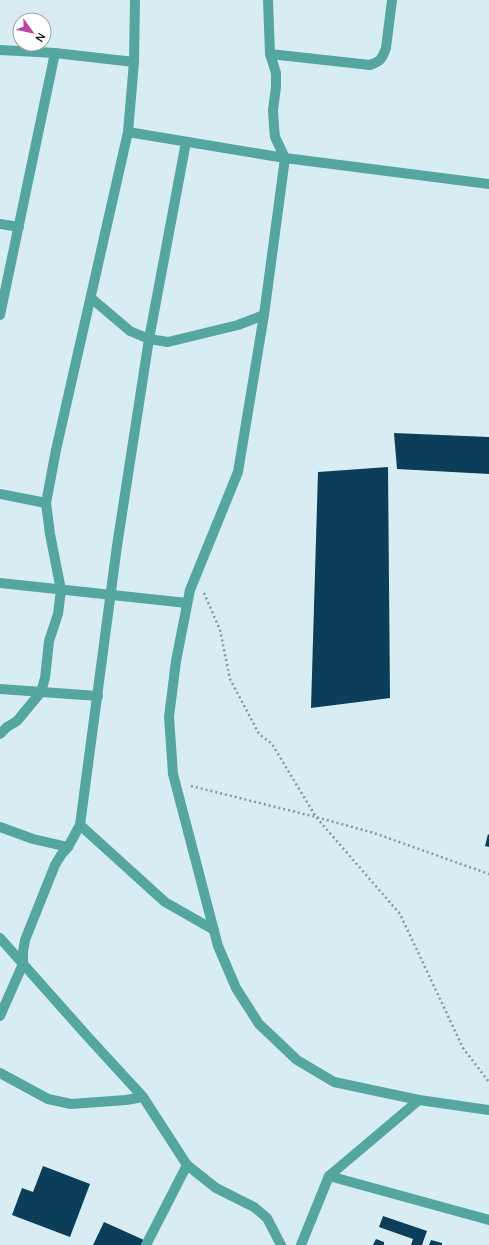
<svg xmlns="http://www.w3.org/2000/svg" width="489" height="1245" font-family="Manrope,sans-serif">
  <style>
    .building { fill: #0c3e5a }
    .lines { fill: none; stroke-linecap: round; stroke-linejoin: round }
    .path { stroke: #87989c; stroke-width: 2.5; stroke-dasharray: 2 3; stroke-linecap: butt }
    .minor { stroke: #55a6a1; stroke-width: 10 }
  </style>
  <rect width="100%" height="100%" fill="#d7edf3"/>
  <!-- building -->
  <g class="building">
    <path d="M394 433 489 437V474L397 469Z"/>
    <path d="M388 467 390 698 311 708 318 472Z"/>
    <path d="M488 834 489 835V847L485 846Z"/>
    <path d="M43 1166 90 1184 70 1237 12 1215 22 1188 33 1192Z"/>
    <path d="M383 1216 427 1231 422 1245H411L413 1239 379 1227Z"/>
    <path d="M104 1222 144 1240 141 1245H93Z"/>
    <path d="M376 1239 384 1242V1245H373Z"/>
    <path d="M431 1240 442 1243V1245H429Z"/>
  </g>
  <g class="lines">
    <!-- path -->
    <g class="path">
      <path d="M204 593 220 630 230 679 259 734 272 744 316 817 400 914 463 1048 489 1082"/>
      <path d="M191 786 316 817 374 833 489 874"/>
    </g>
    <!-- minor -->
    <g class="minor">
      <path d="M268 0 270 54 276 73V87L273 110 274 126 275 137 285 158 264 315 238 472 190 590 176 661 169 717 173 774 218 946 236 988 259 1024 297 1060 334 1082 419 1100 489 1110"/>
      <path d="M0 50 55 53 134 62"/>
      <path d="M270 54 370 65C381 61 382 59 386 48L392 0"/>
      <path d="M128 132 285 158 489 184"/>
      <path d="M0 224 19 227"/>
      <path d="M91 298 130 331 149 339 168 342 238 325 264 315"/>
      <path d="M0 315 55 53"/>
      <path d="M0 494 46 503"/>
      <path d="M0 583 187 603"/>
      <path d="M0 689 98 696"/>
      <path d="M0 734 7 727 17 721 41 692 45 678 49 641 58 614 61 590 50 534 46 503 56 450 128 132 134 62 135 0"/>
      <path d="M80 825 165 902 214 930"/>
      <path d="M0 827 33 839 68 847"/>
      <path d="M0 938 88 1037 143 1097 187 1165 216 1188 254 1207 267 1218 281 1245"/>
      <path d="M0 1016 23 964V952L25 940 55 865 61 855 68 847 80 825 117 546 149 339 186 142"/>
      <path d="M0 1073 48 1099 71 1104 126 1100 143 1097"/>
      <path d="M329 1176 489 1220"/>
      <path d="M146 1245 187 1165"/>
      <path d="M301 1245 329 1176 419 1100"/>
    </g>
  </g>
  <!-- north arrow -->
  <g transform="translate(32 32) rotate(123)"><circle r="19" fill="#ffffff" stroke="#a0a3a4"/>
  <path d="M0-3L7 15L0 10L-7 15Z" fill="#ba459c"/>
  <text y="-6" font-size="11" font-weight="bold" text-anchor="middle" fill="#11191b">N</text>
  </g>
</svg>
